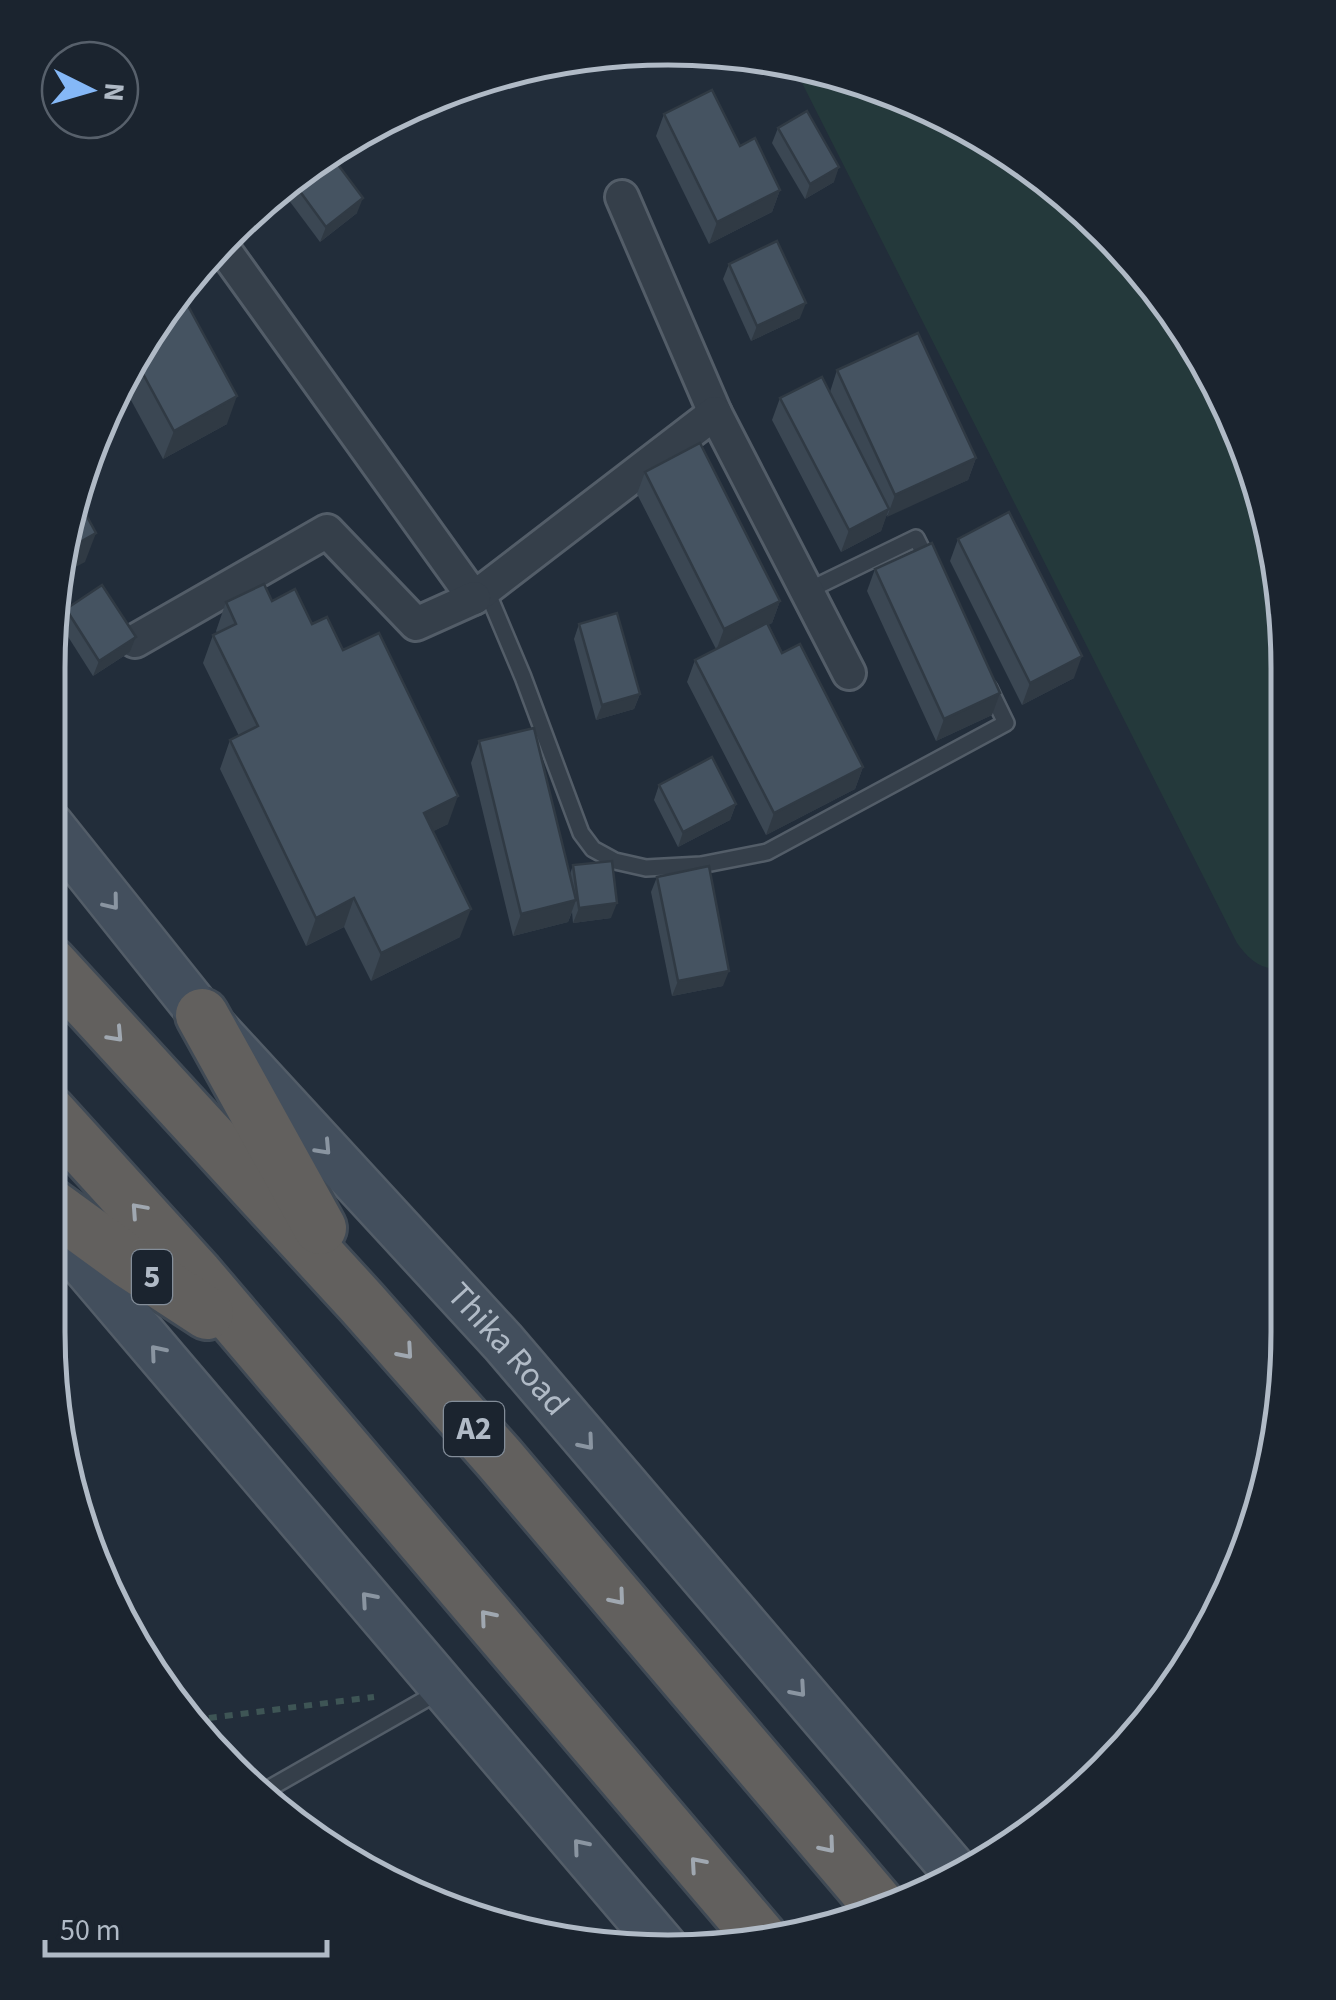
<svg xmlns="http://www.w3.org/2000/svg" width="1336" height="2000" font-family="'Source Sans 3',sans-serif">
  <style>
    .green { fill: #24393b }
    .lines { fill: none; stroke-linecap: round; stroke-linejoin: round }
    .service-casing { stroke: #535d68; stroke-width: 20 }
    .minor-casing { stroke: #535d68; stroke-width: 38 }
    .secondary-casing { stroke: #535d68; stroke-width: 50 }
    .trunk-casing { stroke: #404a55; stroke-width: 58 }
    .path { stroke: #3e5555; stroke-width: 6; stroke-dasharray: 8 8; stroke-linecap: butt }
    .service { stroke: #353f4a; stroke-width: 15 }
    .minor { stroke: #353f4a; stroke-width: 32 }
    .secondary { stroke: #434f5d; stroke-width: 45 }
    .trunk { stroke: #62605e; stroke-width: 52 }
    .wall { fill: #3b4753 }
    .shaded-wall { fill: #303a44 }
    .building { fill: #455361; stroke: #303a44; stroke-width: 2.5 }
    .oneway { stroke: #8a95a1 }
    .oneway2 { stroke: #a0a8b1 }
    .labels { text-anchor: middle; dominant-baseline: central; stroke-width: 9; stroke-linejoin: round; paint-order: stroke }
    .shield { fill: #1b242f; stroke: #838d99; stroke-width: 2.5 }
    .shield-label { font-size: 32px; font-weight: bold; fill: #b0bac6 }
    .street-label { font-size: 35px; fill: #b0bac6; stroke: #1b242f }
    .rim { fill: none; stroke: #b0bac6; stroke-width: 5 }
  </style>
  <rect width="100%" height="100%" fill="#222d3a"/>
  <!-- green -->
  <path class="green" d="M796 71 868 81 1078 202 1225 394 1287 628 1286 926 1274 931 1285 956V967C1265 974 1248 959 1237 943Z"/>
  <g class="lines">
    <!-- service casing -->
    <g class="service-casing">
      <g id="service">
        <path d="M486 589 523 677 581 833 593 849 615 861 646 868 701 865 767 852 1006 723 989 688"/>
        <path d="M807 591 916 538 929 564"/>
        <path d="M261 1793 440 1691"/>
        <path d="M958 1869 996 1855"/>
      </g>
    </g>
    <!-- minor casing -->
    <g class="minor-casing">
      <g id="minor">
        <path d="M622 197 715 413"/>
        <path d="M220 244 474 598 715 413 849 673"/>
        <path d="M135 641 327 531 416 624 474 598"/>
      </g>
    </g>
    <!-- secondary casing -->
    <g class="secondary-casing">
      <g id="secondary">
        <path id="s1" d="M51 826 202 1015 503 1342 960 1877"/>
        <path d="M48 1223 665 1948"/>
      </g>
    </g>
    <!-- trunk casing -->
    <g class="trunk-casing">
      <g id="trunk">
        <path d="M50 963 362 1303 499 1458 882 1909"/>
        <path d="M202 1015 320 1228"/>
        <path d="M49 1112 197 1275 761 1938"/>
        <path d="M48 1203 129 1262 207 1313"/>
      </g>
    </g>
    <!-- path -->
    <path class="path" d="M193 1720 374 1697"/>
    <!-- service -->
    <use href="#service" class="service"/>
    <!-- minor -->
    <use href="#minor" class="minor"/>
    <!-- secondary -->
    <use href="#secondary" class="secondary"/>
    <!-- trunk -->
    <use href="#trunk" class="trunk"/>
  </g>
  <!-- wall -->
  <g class="wall">
    <path d="M664 114 740 146 780 190 772 212 709 244 656 136Z"/>
    <path d="M778 128 834 182 805 199 772 143Z"/>
    <path d="M333 158 357 213 320 242 285 195Z"/>
    <path d="M729 264 800 318 751 341 723 279Z"/>
    <path d="M180 291 227 424 163 459 120 380Z"/>
    <path d="M837 370 976 458 968 480 886 516 881 531 841 552 772 420 780 398 830 392Z"/>
    <path d="M645 472 780 601 772 623 768 625 782 653 863 767 855 789 766 835 687 682 695 660 716 649 637 494Z"/>
    <path d="M958 539 1074 678 1022 705 950 561Z"/>
    <path d="M875 569 992 715 936 741 867 591Z"/>
    <path d="M272 601 312 624 343 650 448 824 433 831 460 937 371 981 344 927 306 946 220 769 230 740 239 736 203 663 213 635 217 633 216 631 226 602Z"/>
    <path d="M66 609 136 637 130 652 93 676 60 624Z"/>
    <path d="M579 624 640 694 634 709 596 720 574 639Z"/>
    <path d="M479 741 570 874 573 865 611 918 573 923 572 912 568 922 513 936 471 763Z"/>
    <path d="M659 785 736 804 730 820 678 847 654 800Z"/>
    <path d="M657 877 723 986 672 996 651 892Z"/>
  </g>
  <!-- shaded-wall -->
  <g class="shaded-wall">
    <path d="M839 167 834 182 805 199 810 184Z"/>
    <path d="M780 190 772 212 709 244 717 222Z"/>
    <path d="M363 198 357 213 320 242 326 227Z"/>
    <path d="M806 303 800 318 751 341 757 326Z"/>
    <path d="M237 396 227 424 163 459 174 431Z"/>
    <path d="M976 458 968 480 887 517 895 495Z"/>
    <path d="M889 509 881 531 841 552 849 530Z"/>
    <path d="M96 533 85 562 55 578 64 551Z"/>
    <path d="M780 601 772 623 716 651 724 629Z"/>
    <path d="M136 637 130 652 93 676 99 661Z"/>
    <path d="M1082 656 1074 678 1022 705 1030 683Z"/>
    <path d="M1000 693 992 715 936 741 944 719Z"/>
    <path d="M640 694 634 709 596 720 602 705Z"/>
    <path d="M863 767 855 789 766 835 774 813Z"/>
    <path d="M458 796 448 824 414 841 424 813Z"/>
    <path d="M736 804 730 820 678 847 683 832Z"/>
    <path d="M354 898 344 927 306 946 316 918Z"/>
    <path d="M576 900 568 922 513 936 521 914Z"/>
    <path d="M617 903 611 918 573 923 579 908Z"/>
    <path d="M471 909 460 937 371 981 381 953Z"/>
    <path d="M729 971 723 986 672 996 678 981Z"/>
  </g>
  <!-- building -->
  <g class="building">
    <path d="M712 90 740 146 755 138 780 190 717 222 664 114Z"/>
    <path d="M807 111 839 167 810 184 778 128Z"/>
    <path d="M333 158 363 198 326 227 296 186Z"/>
    <path d="M777 241 806 303 757 326 729 264Z"/>
    <path d="M180 291 237 396 174 431 135 359Z"/>
    <path d="M918 333 976 458 895 495 837 370Z"/>
    <path d="M822 377 889 509 849 530 780 398Z"/>
    <path d="M700 443 780 601 724 629 645 472Z"/>
    <path d="M79 502 96 533 64 551Z"/>
    <path d="M1009 512 1082 656 1030 683 958 539Z"/>
    <path d="M932 543 1000 693 944 719 875 569Z"/>
    <path d="M264 584 272 601 295 589 312 624 327 617 343 650 379 633 458 796 424 813 471 909 381 953 354 898 316 918 230 740 258 726 213 635 236 624 226 602Z"/>
    <path d="M102 585 136 637 99 661 66 609Z"/>
    <path d="M617 613 640 694 602 705 579 624Z"/>
    <path d="M767 623 782 653 800 644 863 767 774 813 695 660Z"/>
    <path d="M534 728 576 900 521 914 479 741Z"/>
    <path d="M712 757 736 804 683 832 659 785Z"/>
    <path d="M612 861 617 903 579 908 573 865Z"/>
    <path d="M709 866 729 971 678 981 657 877Z"/>
  </g>
  <!-- one-way arrows -->
  <defs><path id="oneway-chevron" d="M-2-3.5L2.5 0L-2 3.5" fill="none" stroke-width="1.6" stroke-linecap="round" stroke-linejoin="round" transform="scale(2.5)"/></defs>
  <g class="oneway">
    <use href="#oneway-chevron" transform="translate(112 903) rotate(51)"/>
    <use href="#oneway-chevron" transform="translate(324 1148) rotate(47)"/>
    <use href="#oneway-chevron" transform="translate(157 1352) rotate(-130)"/>
    <use href="#oneway-chevron" transform="translate(587 1443) rotate(50)"/>
    <use href="#oneway-chevron" transform="translate(368 1599) rotate(-131)"/>
    <use href="#oneway-chevron" transform="translate(799 1690) rotate(49)"/>
    <use href="#oneway-chevron" transform="translate(580 1846) rotate(-130)"/>
  </g>
  <g class="oneway2">
    <use href="#oneway-chevron" transform="translate(116 1035) rotate(47)"/>
    <use href="#oneway-chevron" transform="translate(138 1210) rotate(-132)"/>
    <use href="#oneway-chevron" transform="translate(406 1352) rotate(49)"/>
    <use href="#oneway-chevron" transform="translate(618 1598) rotate(50)"/>
    <use href="#oneway-chevron" transform="translate(487 1617) rotate(-130)"/>
    <use href="#oneway-chevron" transform="translate(828 1846) rotate(50)"/>
    <use href="#oneway-chevron" transform="translate(697 1864) rotate(-131)"/>
  </g>
  <g class="labels">
    <!-- shield labels -->
    <g class="shield">
      <rect x="132" y="1250" width="40" height="54" rx="8"/>
      <rect x="444" y="1402" width="60" height="54" rx="8"/>
    </g>
    <g class="shield-label">
      <text x="152" y="1277">5</text>
      <text x="474" y="1429">A2</text>
    </g>
    <!-- street labels -->
    <g class="street-label">
      <text stroke="none"><textPath href="#s1" startOffset="695">Thika Road</textPath></text>
    </g>
  </g>
  <!-- crop -->
  <path d="M0 0H1336V2000H0ZM668 65H668A603 603 0 0 1 1271 668V1332A603 603 0 0 1 668 1935H668A603 603 0 0 1 65 1332V668A603 603 0 0 1 668 65Z" fill="#1b242f" fill-rule="evenodd"/>
  <path class="rim" d="M668 65H668A603 603 0 0 1 1271 668V1332A603 603 0 0 1 668 1935H668A603 603 0 0 1 65 1332V668A603 603 0 0 1 668 65Z"/>
  <!-- north arrow -->
  <g transform="translate(90 90) rotate(95)"><circle r="48" fill="#1b242f" stroke="#57606b" stroke-width="2.5"/>
  <path d="M0-8L18 38L0 25L-18 38Z" fill="#85b8f7"/>
  <text y="-15" font-size="28" font-weight="bold" text-anchor="middle" fill="#b0bac6">N</text>
  </g>
  <!-- scale -->
  <path d="M45 1940v15h282v-15" fill="none" stroke="#b0bac6" stroke-width="5"/>
  <text x="60" y="1940" font-size="30" fill="#b0bac6" stroke="#1b242f" stroke-width="8" paint-order="stroke">50 m</text>
</svg>
